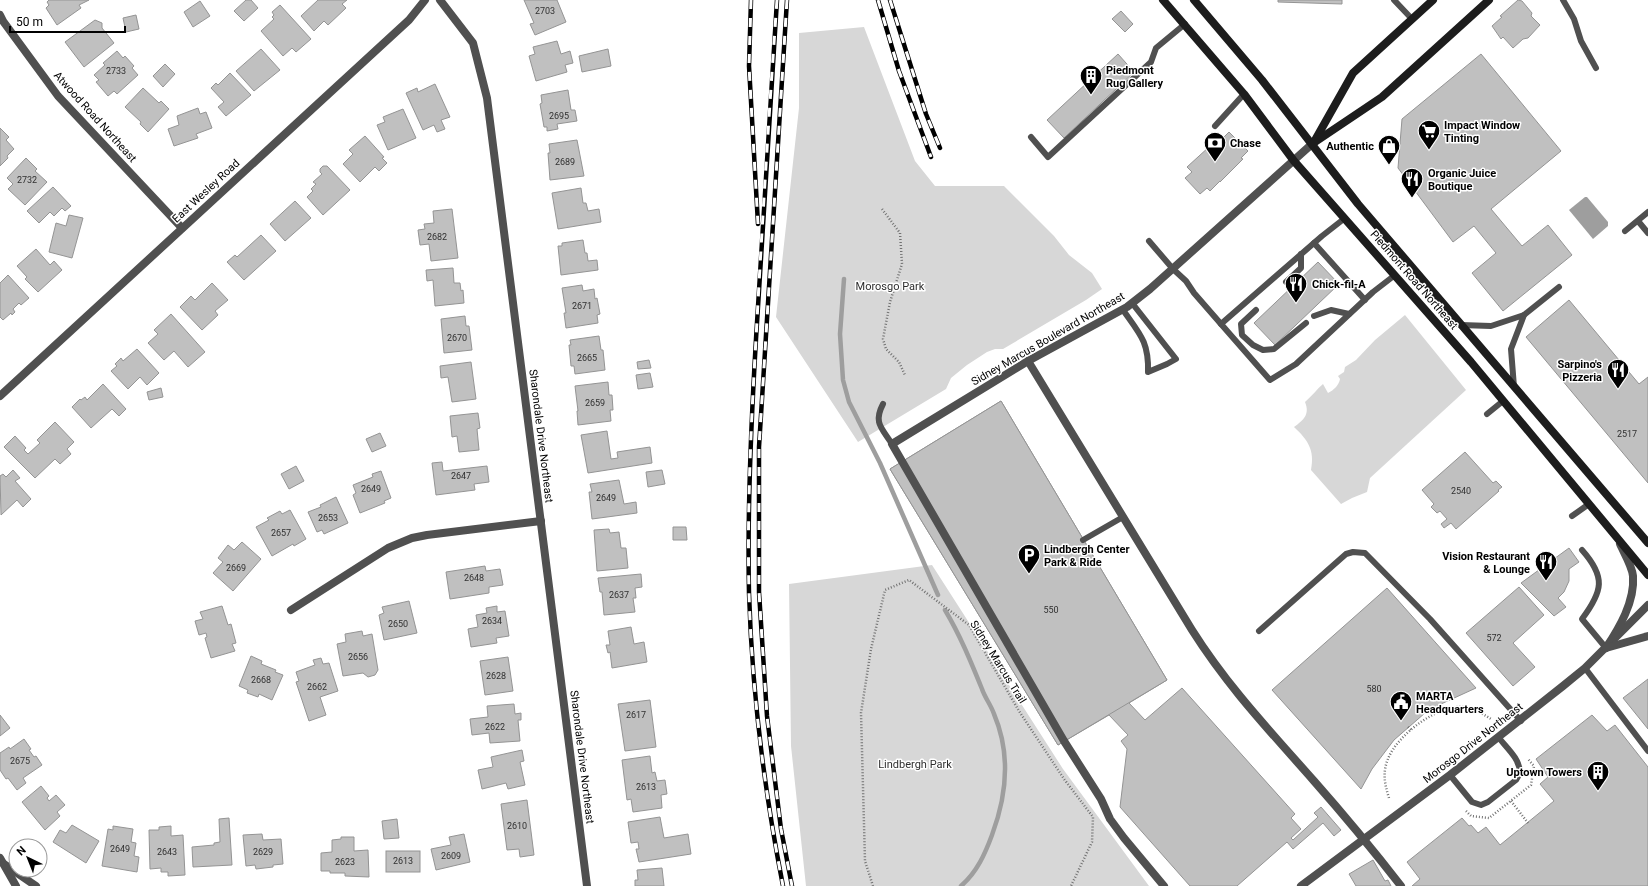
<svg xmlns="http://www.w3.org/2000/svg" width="1648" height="886" font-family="Roboto,sans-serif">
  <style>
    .green { fill: #d7d7d7 }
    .water { fill: #9e9e9e }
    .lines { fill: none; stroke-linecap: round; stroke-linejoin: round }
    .stream { stroke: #9e9e9e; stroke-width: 4.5 }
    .building { fill: #c0c0c0; stroke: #949494 }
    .path { stroke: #727272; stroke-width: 2.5; stroke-dasharray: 1 2; stroke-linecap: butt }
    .service { stroke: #505050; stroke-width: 6 }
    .minor { stroke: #505050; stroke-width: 8 }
    .tertiary { stroke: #505050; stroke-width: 8 }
    .secondary { stroke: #1d1d1d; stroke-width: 8 }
    .rail-casing { stroke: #000; stroke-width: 4.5 }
    .rail { stroke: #fff; stroke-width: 3; stroke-dasharray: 9; stroke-linecap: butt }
    .labels { text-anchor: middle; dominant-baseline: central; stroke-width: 3; stroke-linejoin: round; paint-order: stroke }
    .number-label { font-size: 9px; fill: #303030 }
    .poi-label { font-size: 11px; font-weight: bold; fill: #000; stroke: #fff; text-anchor: start }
    .street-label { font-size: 11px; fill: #000; stroke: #fff }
    .park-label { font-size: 11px; fill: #2e2e2e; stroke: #fff }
  </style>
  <rect width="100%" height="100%" fill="#fff"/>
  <!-- green -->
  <g class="green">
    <path d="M864 27 915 161 935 186H1004L1054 236 1069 255 1092 273 1102 289 1086 300 1003 349H995L987 352 967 365 951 378 946 389 858 442 776 317 799 108V33Z"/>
    <path d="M1405 315 1466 390 1370 478 1367 492 1352 498 1341 504 1311 470C1315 450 1308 440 1294 427 1304 420 1310 414 1305 402 1312 396 1317 389 1323 384L1328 393C1334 390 1339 385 1340 379L1338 376 1344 372 1345 367 1356 360 1375 340Z"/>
    <path d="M932 565 1063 769 1149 886H806L791 746 789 584Z"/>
  </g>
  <!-- water -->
  <path class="water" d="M1585 197H1587L1608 222V226L1593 239 1569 210Z"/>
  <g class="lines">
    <!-- stream -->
    <g class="stream">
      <path d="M844 279 840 334 843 380 849 402 880 463 938 595"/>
      <path d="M945 610C960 635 971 662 982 689 985 698 991 705 994 714 1011 754 1007 795 992 835 985 854 977 872 961 886"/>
    </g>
  </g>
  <!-- building -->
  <g class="building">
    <path d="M49 0H89L79 5 81 8 57 25 46 8 49 5 47 2Z"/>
    <path d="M246 0H251L258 8 244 21 234 11Z"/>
    <path d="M318 0H347L342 4 346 8 328 25 324 21 314 31 301 16Z"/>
    <path d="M524 0H557L566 22 535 35 530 24 534 23Z"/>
    <path d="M1278 0H1342V4L1278 2Z"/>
    <path d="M1518 0 1522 1 1532 13 1531 16 1540 25 1528 38 1523 39 1513 48 1503 37 1501 39 1492 26 1502 17 1500 16Z"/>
    <path d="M200 1 210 16 193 27 184 12Z"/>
    <path d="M280 5 311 39 296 52 292 48 283 56 261 31 274 19 272 17 274 15 272 12Z"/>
    <path d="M1121 11 1133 24 1125 32 1112 19Z"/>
    <path d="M136 15 139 29 126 32 123 18Z"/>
    <path d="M95 20 102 23V28L114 43 84 67 65 42Z"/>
    <path d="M557 41 561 54 570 51 573 63 565 65 567 72 536 81 529 56 535 54 533 47Z"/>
    <path d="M261 49 280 70 254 91 236 71Z"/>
    <path d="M608 49 611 66 582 72 579 56Z"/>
    <path d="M117 51 123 58 125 56 134 66 132 68 138 75 117 94 114 91 108 96 96 82 99 80 94 75 105 65 103 63Z"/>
    <path d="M1118 54 1134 72 1064 138 1047 120Z"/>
    <path d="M1481 54 1561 151 1491 209 1522 246 1548 225 1572 255 1503 311 1472 273 1496 253 1474 226 1453 242 1398 168 1402 119Z"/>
    <path d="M165 64 175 74 163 87 153 76Z"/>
    <path d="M230 73 251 95 226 116 218 107 224 102 211 88 216 83 218 85Z"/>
    <path d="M435 84 450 117 441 120 445 129 437 132 434 125 423 130 406 93 417 88 418 92Z"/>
    <path d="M143 88 159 103 161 101 169 109 148 132 140 124 141 122 125 107Z"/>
    <path d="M568 90 571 110H575L577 121 557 124 558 129 547 131V127H544L540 104 542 103 541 95Z"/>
    <path d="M198 108 200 114 206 112 212 128 196 134 198 138 174 146 168 129 179 125 177 116Z"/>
    <path d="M403 109 416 138 388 150 377 125 385 122 383 117Z"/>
    <path d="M0 128 9 137 6 140 14 149 7 156 8 158 0 166Z"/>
    <path d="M1229 132 1248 151 1241 158 1243 159 1220 182V181L1210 191 1207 188 1200 194 1185 178 1192 172 1187 167 1210 146 1221 136 1223 138Z"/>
    <path d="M365 136 384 157 382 158 387 163 379 171 375 167 360 182 343 164 353 154 349 150Z"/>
    <path d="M577 140 584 176 550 180 548 153H550L549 144Z"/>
    <path d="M26 158 37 169 35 171 47 182 25 205 8 189 13 184 7 178Z"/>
    <path d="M323 166H327L350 190 323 215 307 197 313 191 311 189 316 184 313 182 322 174 320 172V169Z"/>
    <path d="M53 187 71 206 65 211 62 208 54 216 50 212 39 223 27 211Z"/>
    <path d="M581 188 583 203H586L588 211 599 209 601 222 558 229 552 193Z"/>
    <path d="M295 201 311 218 285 241 270 224Z"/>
    <path d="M452 209 458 258 431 261 429 244 420 245 418 230 425 229 424 224 434 223 433 211Z"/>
    <path d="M69 215 83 218 72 258 49 252 56 223 66 226Z"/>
    <path d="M261 235 276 251 244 280 227 262 235 255 237 257Z"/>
    <path d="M583 240 585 253H587L588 261 597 260 598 270 561 275 558 246H562V243Z"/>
    <path d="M36 249 50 265 54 261 62 270 38 292 25 279 27 277 17 266Z"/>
    <path d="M1318 262 1339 284 1275 345 1254 323Z"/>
    <path d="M453 268 454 283H460L461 291 463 290 464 303 435 306 433 280 427 281 426 270Z"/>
    <path d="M8 275 29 298 21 305 19 303 13 309 15 312 12 315 11 313 3 320 0 317V283Z"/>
    <path d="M212 283 228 300 215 311 218 315 202 330 180 307 191 296 195 300Z"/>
    <path d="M582 285 583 291 594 289 595 299 597 298 600 314 597 315 598 323 566 328 564 313H566L562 288Z"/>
    <path d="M1569 300 1639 384 1648 377V483L1526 337Z"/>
    <path d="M171 314 205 352 188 367 174 351 164 360 148 343 158 334 154 330Z"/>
    <path d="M465 316 466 326H469L472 350 444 353 441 319Z"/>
    <path d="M599 336 601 350H603L605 370 575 374 574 366H571L569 345H571L570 340Z"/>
    <path d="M137 349 159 373 147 385 140 377 128 389 111 371 117 366 115 364 121 358 123 361Z"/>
    <path d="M649 360 651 368 638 369 637 362Z"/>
    <path d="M471 362 476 399 452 402 448 377 441 378 440 366Z"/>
    <path d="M650 373 653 387 638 389 636 375Z"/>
    <path d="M608 382 609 395H612L613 410H610L611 421 578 425 577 411H578L575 386Z"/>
    <path d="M103 384 126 409 119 416 112 409 91 428 72 407 80 399 81 400 85 397 87 400Z"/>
    <path d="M161 388 163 397 149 400 147 392Z"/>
    <path d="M1001 401 1167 680 1129 703 1145 720 1182 688 1295 814 1291 818 1301 829 1291 838 1293 840 1318 817 1314 813 1321 807 1341 830 1334 836 1323 823 1293 849 1287 842 1237 886H1190L1120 807 1127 749 1121 741 1128 735 1109 715 1058 745 890 469Z"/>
    <path d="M1001 401 1167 680 1058 745 890 469Z"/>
    <path d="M478 413 480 428 477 429 479 450 459 452 457 436 452 437 450 416Z"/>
    <path d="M55 422 74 442 67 449 71 454 60 464 55 459 35 478 4 447 15 436 26 448 24 450 28 454 40 443 37 440Z"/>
    <path d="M607 431 611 459 618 458 617 452 650 447 652 463 588 473 581 435Z"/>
    <path d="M380 433 386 446 372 452 366 439Z"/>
    <path d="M1465 452 1493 483 1496 481 1502 487 1498 490 1499 491 1456 529 1451 523 1444 528 1441 524 1447 519 1440 511 1437 513 1431 507 1434 504 1422 490Z"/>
    <path d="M442 462 443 471 487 466 489 482 474 484 475 490 436 495 432 463Z"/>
    <path d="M296 466 304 481 289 489 281 474Z"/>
    <path d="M13 470 20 478 15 481 31 499 23 507 17 500 1 515 0 476 3 474 6 477Z"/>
    <path d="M662 470 665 484 648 487 646 472Z"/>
    <path d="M381 471 391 498 384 501 385 503 360 513 353 495 356 493 353 485 373 477 372 474Z"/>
    <path d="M619 480 624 504 636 502 637 513 592 519 589 492H592L590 484Z"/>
    <path d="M336 497 348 523 324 534 322 530 317 532 308 512 321 507 320 505Z"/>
    <path d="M290 510 306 539 294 546 293 544 272 556 256 527 269 520 267 518 280 511 282 514Z"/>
    <path d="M673 527H686L687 540H673Z"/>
    <path d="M609 529 610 533 619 532 621 548H626L628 568 597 571 594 530Z"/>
    <path d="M242 542 261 559 233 591 213 573 223 562 218 558 228 545 234 550Z"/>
    <path d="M1569 548 1579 562 1569 569V581L1564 592 1558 598 1566 607 1554 616 1521 583Z"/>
    <path d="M485 566 486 571 500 569 503 585 489 587V593L450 599 446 572Z"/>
    <path d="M641 574 642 587 635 588 636 598H633L635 612 604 615 602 592H600L598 578Z"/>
    <path d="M1519 587 1544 615 1513 643 1535 667 1513 686 1466 633Z"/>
    <path d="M1387 588 1476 688 1441 704 1425 713 1394 740 1372 769 1361 789 1272 690Z"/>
    <path d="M409 601 417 633 384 640 379 615 384 613 382 607Z"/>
    <path d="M222 606 228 625 231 624 236 643 232 644 235 651 211 658 205 638 207 637 206 633 199 635 195 621 203 619 200 612Z"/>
    <path d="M497 606V612L505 611 509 636 496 638 497 643 471 647 468 629 478 627 476 615 487 613 486 608Z"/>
    <path d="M631 627 634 644 644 642 647 662 612 668 610 652 608 653 606 645H610L608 631Z"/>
    <path d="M362 631 363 636 372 634 378 670 375 675 368 677 363 673 343 676 337 644 346 642 345 634Z"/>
    <path d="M251 656 262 661 261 664 276 670 275 672 283 675 272 700 259 694 258 697 247 693 248 690 239 686Z"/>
    <path d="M508 657 513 691 485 695 480 661Z"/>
    <path d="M321 658 323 664 329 663 338 691 320 697 326 715 309 721 296 682 299 681 296 672 315 665 313 660Z"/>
    <path d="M1648 679V729L1623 698Z"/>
    <path d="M650 700 656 747 625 751 618 704Z"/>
    <path d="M514 704 515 714 521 713V720H518L520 741 490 743 489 733 472 735 470 719 488 717 487 706Z"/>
    <path d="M0 715 10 728 0 736Z"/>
    <path d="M1592 715 1607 731 1615 725 1648 767V886H1412L1420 879 1407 862 1462 818 1469 826 1471 825 1478 833 1486 827 1500 845 1554 801 1540 784 1548 777 1536 759Z"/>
    <path d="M24 739 31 749 29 750 34 757 36 756 42 765 23 778 26 783 17 790 8 778 6 779 0 770V753L9 747 10 749Z"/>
    <path d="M522 750 524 761 520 762 525 785 508 789 506 783 482 789 478 770 493 767 491 757Z"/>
    <path d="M650 756 652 773 655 772 657 781 665 780 667 794 661 795 662 808 633 812 631 799 627 800 622 760Z"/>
    <path d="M41 786 49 796 47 798 49 801 56 795 65 805 57 812 60 816 45 830 22 802Z"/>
    <path d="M527 800 534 855 520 857 519 849 507 850 501 804Z"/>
    <path d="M660 817 664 838 688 834 691 854 639 862 636 849H639L638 842 631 843 628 822Z"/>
    <path d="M229 818 232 865 193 867 192 847 214 845V843L220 842 219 819Z"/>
    <path d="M397 819 399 838 384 839 382 821Z"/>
    <path d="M72 825 99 841 86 863 53 842 60 830 66 833Z"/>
    <path d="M113 826 133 829 131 842 136 843 134 856 139 857 137 872 102 866 108 829 113 830Z"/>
    <path d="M171 826V836L183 835 185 875 168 876V872H161V868L150 869 149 830H159V827Z"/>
    <path d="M262 834 263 840 281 839 283 864 273 865V867L256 869 255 865 246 866 243 835Z"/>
    <path d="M464 834 470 862 436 870 431 849 451 845 449 837Z"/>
    <path d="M341 837H354V851L368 850 369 877 345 876V873H330V871H321V853L332 852V840L341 839Z"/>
    <rect x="386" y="851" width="34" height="21"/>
    <path d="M1373 860 1385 881 1388 880 1391 886H1356L1349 874Z"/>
    <path d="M662 868 664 886H635V880H638L637 870Z"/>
  </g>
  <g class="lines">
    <!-- path -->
    <g class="path">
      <path d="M882 209 900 233 902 264 890 302 883 339 886 349 899 362 905 375"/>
      <path d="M1408 727 1411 730"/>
      <path d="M1389 798C1385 785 1382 773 1388 759 1397 735 1439 703 1466 707 1475 709 1483 714 1491 719"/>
      <path d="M1511 801 1528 823"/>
      <path d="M1466 811 1471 816 1489 818 1531 785 1534 766 1528 759"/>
      <path d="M873 886 865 861 861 713 871 649 885 590 909 580 969 625 1019 711 1064 779 1093 817 1092 842 1071 886"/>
    </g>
    <!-- service -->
    <g class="service">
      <path d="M1394 0 1412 19"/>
      <path d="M1563 0 1574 19 1581 41 1596 68"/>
      <path d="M1215 126 1244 94"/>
      <path d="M1031 137 1048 157 1151 62 1156 48 1185 24"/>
      <path d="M1345 218 1322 236 1221 324 1270 380 1296 364 1373 292 1395 275"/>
      <path d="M1638 221 1648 233"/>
      <path d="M1625 231 1648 212"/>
      <path d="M1149 241 1173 269 1186 281 1194 293 1221 324"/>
      <path d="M1314 243 1365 300"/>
      <path d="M1286 282 1301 268V254"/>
      <path d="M1123 310C1140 334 1149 342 1148 372L1167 364 1176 359 1132 303"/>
      <path d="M1256 310 1241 324 1242 335 1253 345 1263 350 1274 349 1306 323"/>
      <path d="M1314 316 1331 310 1349 314"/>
      <path d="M1461 325 1491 326 1524 315 1559 287"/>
      <path d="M1514 387 1511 349 1524 315"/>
      <path d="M883 404C873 423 882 428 892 444"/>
      <path d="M1487 414 1503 401"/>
      <path d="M1572 516 1589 504"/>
      <path d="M1083 540 1123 517"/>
      <path d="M1582 550C1606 577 1603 591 1582 619L1606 648"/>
      <path d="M1259 631 1346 554 1353 552 1365 553 1430 619 1521 721"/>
      <path d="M1585 668 1648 751"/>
      <path d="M1450 775 1472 802 1481 805 1488 802 1516 780 1520 773C1520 759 1507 748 1499 738"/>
    </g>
    <!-- minor -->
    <g class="minor">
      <path d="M440 0 473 43 487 98 587 886"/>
      <path d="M0 15 3 21 58 96 182 228"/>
      <path d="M1028 361 1192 630C1228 687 1270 731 1314 781 1344 815 1373 850 1401 886"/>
      <path d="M0 396 409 20 425 0"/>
      <path d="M291 610 388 548 412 538 427 535 541 521"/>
      <path d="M0 858 16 886"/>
      <path d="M4 864 36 886"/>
      <path d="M1164 886 1124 838 1110 819 1101 799 1064 741 892 444 1028 361 1127 307 1150 289 1312 144"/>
      <path d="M1301 886 1450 775 1563 686 1585 668 1648 605"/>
    </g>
    <!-- tertiary -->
    <g class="tertiary">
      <path d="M1606 648C1619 628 1635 602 1633 576 1632 566 1624 553 1620 544"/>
      <path d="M1606 648 1648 636"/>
    </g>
    <!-- secondary -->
    <g class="secondary">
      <path d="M1163 0 1244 94 1294 161 1471 362 1648 575"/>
      <path d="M1194 0 1262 80 1358 204 1648 543"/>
      <path d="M1314 142 1353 73 1433 0"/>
      <path d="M1312 144 1382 97 1489 0"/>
    </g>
    <!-- rail casing -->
    <g class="rail-casing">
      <g id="rail">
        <path d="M751 0 749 66 758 224"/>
        <path d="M777 0C769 113 762 226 756 339 751 424 747 508 749 593 752 692 764 789 783 886"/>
        <path d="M787 0 759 447V592L767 716 781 829 792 886"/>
        <path d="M878 0 899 71 931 157"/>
        <path d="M890 0 926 114 940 148"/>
      </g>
    </g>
    <!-- rail -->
    <use href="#rail" class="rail"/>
  </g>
  <!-- icons -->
  <defs>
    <g id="building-pin" transform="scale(1.15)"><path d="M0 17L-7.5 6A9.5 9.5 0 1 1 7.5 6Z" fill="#000" stroke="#fff"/><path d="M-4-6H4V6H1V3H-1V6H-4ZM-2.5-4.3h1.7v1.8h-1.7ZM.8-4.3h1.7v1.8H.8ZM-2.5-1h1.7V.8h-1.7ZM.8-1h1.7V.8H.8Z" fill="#fff"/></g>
    <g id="supermarket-pin" transform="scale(1.15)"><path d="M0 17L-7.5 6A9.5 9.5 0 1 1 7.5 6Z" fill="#000" stroke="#fff"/><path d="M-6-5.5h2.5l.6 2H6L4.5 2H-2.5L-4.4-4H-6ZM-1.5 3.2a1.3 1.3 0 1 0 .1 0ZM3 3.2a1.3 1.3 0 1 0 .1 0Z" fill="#fff"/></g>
    <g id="bank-pin" transform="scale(1.15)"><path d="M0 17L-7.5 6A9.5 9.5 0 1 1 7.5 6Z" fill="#000" stroke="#fff"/><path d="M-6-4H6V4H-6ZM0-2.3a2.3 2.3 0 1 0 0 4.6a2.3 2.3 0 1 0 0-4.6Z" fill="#fff"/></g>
    <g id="shop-pin" transform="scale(1.15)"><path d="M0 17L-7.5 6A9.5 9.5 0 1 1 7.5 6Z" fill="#000" stroke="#fff"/><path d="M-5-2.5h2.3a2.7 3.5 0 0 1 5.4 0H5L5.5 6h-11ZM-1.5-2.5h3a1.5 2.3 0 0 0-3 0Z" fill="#fff"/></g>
    <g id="restaurant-pin" transform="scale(1.15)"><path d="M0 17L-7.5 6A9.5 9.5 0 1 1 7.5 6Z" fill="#000" stroke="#fff"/><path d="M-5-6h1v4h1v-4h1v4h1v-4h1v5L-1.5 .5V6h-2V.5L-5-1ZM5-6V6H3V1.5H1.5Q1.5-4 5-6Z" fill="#fff"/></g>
    <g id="parking-pin" transform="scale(1.15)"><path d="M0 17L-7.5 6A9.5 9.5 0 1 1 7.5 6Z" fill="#000" stroke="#fff"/><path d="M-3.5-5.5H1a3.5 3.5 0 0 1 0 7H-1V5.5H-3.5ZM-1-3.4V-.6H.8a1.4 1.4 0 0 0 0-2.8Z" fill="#fff"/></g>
    <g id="civic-pin" transform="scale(1.15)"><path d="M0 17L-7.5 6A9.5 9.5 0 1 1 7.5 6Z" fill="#000" stroke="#fff"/><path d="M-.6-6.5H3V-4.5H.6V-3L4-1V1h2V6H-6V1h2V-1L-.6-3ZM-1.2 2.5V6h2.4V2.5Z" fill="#fff"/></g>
  </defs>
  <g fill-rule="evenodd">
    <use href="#building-pin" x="1091" y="76"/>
    <use href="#supermarket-pin" x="1429" y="131"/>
    <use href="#bank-pin" x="1215" y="143"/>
    <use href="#shop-pin" x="1389" y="146"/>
    <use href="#restaurant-pin" x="1412" y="179"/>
    <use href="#restaurant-pin" x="1296" y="284"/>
    <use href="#restaurant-pin" x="1618" y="370"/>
    <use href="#parking-pin" x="1029" y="555"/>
    <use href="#restaurant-pin" x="1546" y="562"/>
    <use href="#civic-pin" x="1401" y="702"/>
    <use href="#building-pin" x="1598" y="772"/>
  </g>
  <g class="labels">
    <!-- number labels -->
    <g class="number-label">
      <text x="545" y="11">2703</text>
      <text x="116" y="71">2733</text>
      <text x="559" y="116">2695</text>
      <text x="565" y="162">2689</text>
      <text x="27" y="180">2732</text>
      <text x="437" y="237">2682</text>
      <text x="582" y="306">2671</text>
      <text x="457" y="338">2670</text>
      <text x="587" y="358">2665</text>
      <text x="595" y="403">2659</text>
      <text x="1627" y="434">2517</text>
      <text x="461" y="476">2647</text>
      <text x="371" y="489">2649</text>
      <text x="1461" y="491">2540</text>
      <text x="606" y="498">2649</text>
      <text x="328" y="518">2653</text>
      <text x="281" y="533">2657</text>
      <text x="236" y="568">2669</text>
      <text x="474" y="578">2648</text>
      <text x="619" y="595">2637</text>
      <text x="1051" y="610">550</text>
      <text x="492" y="621">2634</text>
      <text x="398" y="624">2650</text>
      <text x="1494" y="638">572</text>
      <text x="358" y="657">2656</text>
      <text x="496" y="676">2628</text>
      <text x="261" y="680">2668</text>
      <text x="317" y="687">2662</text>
      <text x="1374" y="689">580</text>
      <text x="636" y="715">2617</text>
      <text x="495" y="727">2622</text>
      <text x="20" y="761">2675</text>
      <text x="646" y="787">2613</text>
      <text x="517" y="826">2610</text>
      <text x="120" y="849">2649</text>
      <text x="167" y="852">2643</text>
      <text x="263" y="852">2629</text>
      <text x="451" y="856">2609</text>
      <text x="403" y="861">2613</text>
      <text x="345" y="862">2623</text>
    </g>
    <!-- poi labels -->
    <g class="poi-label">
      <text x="1106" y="70">Piedmont<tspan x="1106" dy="13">Rug Gallery</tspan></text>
      <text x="1444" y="125">Impact Window<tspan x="1444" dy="13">Tinting</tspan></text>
      <text x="1230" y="143">Chase</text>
      <text x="1374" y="146" text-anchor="end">Authentic</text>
      <text x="1428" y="173">Organic Juice<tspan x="1428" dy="13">Boutique</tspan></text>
      <text x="1312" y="284">Chick-fil-A</text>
      <text x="1602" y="364" text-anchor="end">Sarpino's<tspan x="1602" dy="13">Pizzeria</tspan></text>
      <text x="1044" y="549">Lindbergh Center<tspan x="1044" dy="13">Park &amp; Ride</tspan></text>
      <text x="1530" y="556" text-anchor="end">Vision Restaurant<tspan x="1530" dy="13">&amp; Lounge</tspan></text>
      <text x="1416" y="696">MARTA<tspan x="1416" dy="13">Headquarters</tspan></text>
      <text x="1582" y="772" text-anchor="end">Uptown Towers</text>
    </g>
    <!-- street labels -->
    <g class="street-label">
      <text transform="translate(95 117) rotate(48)">Atwood Road Northeast</text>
      <text transform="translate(206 191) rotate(-43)">East Wesley Road</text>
      <text transform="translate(1414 280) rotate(49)">Piedmont Road Northeast</text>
      <text transform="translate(1048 339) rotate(-30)">Sidney Marcus Boulevard Northeast</text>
      <text transform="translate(541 436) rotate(83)">Sharondale Drive Northeast</text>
      <text transform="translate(998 662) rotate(58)">Sidney Marcus Trail</text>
      <text transform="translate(1473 743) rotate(-38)">Morosgo Drive Northeast</text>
      <text transform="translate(582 757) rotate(83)">Sharondale Drive Northeast</text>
    </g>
    <!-- park labels -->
    <g class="park-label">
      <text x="890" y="286">Morosgo Park</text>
      <text x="915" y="764">Lindbergh Park</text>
    </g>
  </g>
  <!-- north arrow -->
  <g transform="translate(28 858) rotate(317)"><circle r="19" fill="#ffffff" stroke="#999999"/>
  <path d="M0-3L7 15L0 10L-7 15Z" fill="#000000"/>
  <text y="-6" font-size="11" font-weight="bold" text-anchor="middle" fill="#000000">N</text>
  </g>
  <!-- scale -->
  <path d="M10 26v6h115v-6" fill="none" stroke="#000000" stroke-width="2"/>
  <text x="16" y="26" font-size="12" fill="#000000" stroke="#ffffff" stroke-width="3" paint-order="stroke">50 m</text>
</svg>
